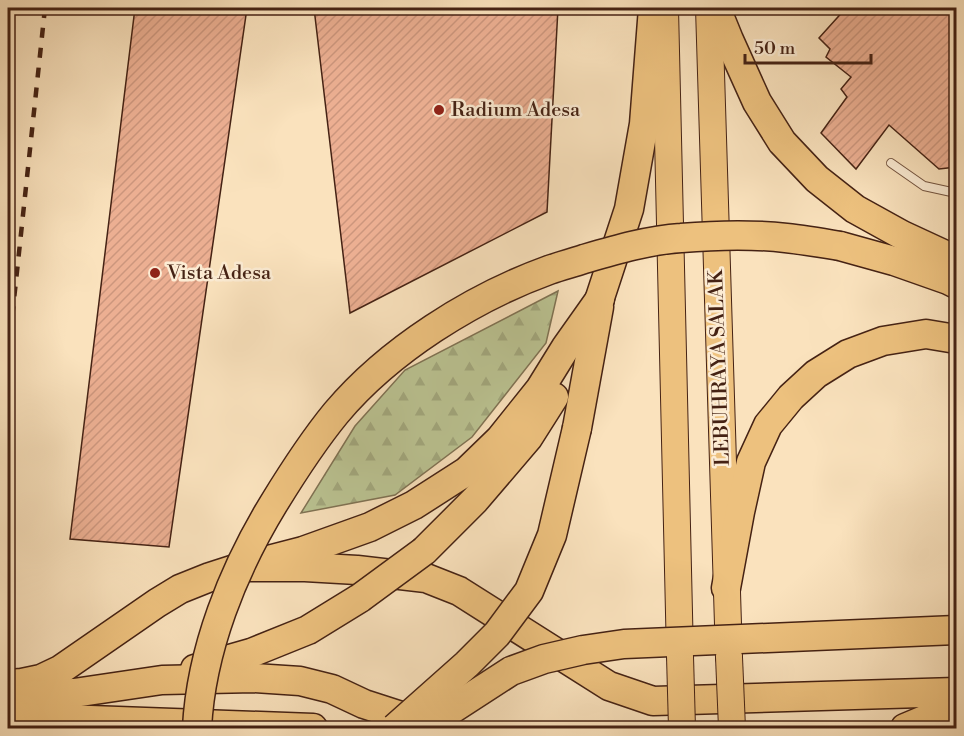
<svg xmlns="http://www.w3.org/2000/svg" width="964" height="736" font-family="'Libre Bodoni',serif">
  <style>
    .forest { fill: url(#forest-firs); stroke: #807354; stroke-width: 1.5 }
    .building { fill: url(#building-hatch); stroke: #452214; stroke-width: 1.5 }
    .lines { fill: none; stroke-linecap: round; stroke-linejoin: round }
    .service-casing { stroke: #72523e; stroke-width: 10 }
    .trunk-casing { stroke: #452214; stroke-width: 28 }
    .motorway-casing { stroke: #452214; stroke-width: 31 }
    .service { stroke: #fcecd4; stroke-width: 8 }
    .trunk { stroke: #edc17e; stroke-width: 26 }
    .motorway { stroke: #edc17e; stroke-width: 28 }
    .rail { stroke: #452214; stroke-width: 4.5; stroke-dasharray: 10 10; stroke-linecap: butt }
    .trunk-bridge-casing { stroke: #452214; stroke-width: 28; stroke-linecap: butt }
    .motorway-bridge-casing { stroke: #452214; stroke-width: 31; stroke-linecap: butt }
    .trunk-bridge { stroke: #edc17e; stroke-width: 26 }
    .motorway-bridge { stroke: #edc17e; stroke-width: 28 }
    .poi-dot { fill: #8f2418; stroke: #fcecd4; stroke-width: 2 }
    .labels { text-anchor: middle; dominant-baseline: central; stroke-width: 5; stroke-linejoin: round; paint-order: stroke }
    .poi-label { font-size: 20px; fill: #452214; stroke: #fcecd4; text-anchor: start }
    .street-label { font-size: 20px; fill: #452214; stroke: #fcecd4 }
  </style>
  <defs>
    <pattern id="forest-firs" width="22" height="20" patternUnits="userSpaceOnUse" patternTransform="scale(1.5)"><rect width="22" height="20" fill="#bbc493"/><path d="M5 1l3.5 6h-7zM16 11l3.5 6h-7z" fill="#a2a87e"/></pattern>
    <pattern id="building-hatch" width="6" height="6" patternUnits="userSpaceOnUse" patternTransform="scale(1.5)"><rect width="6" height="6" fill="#ecaf92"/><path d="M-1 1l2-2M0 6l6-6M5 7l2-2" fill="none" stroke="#cc967d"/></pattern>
  </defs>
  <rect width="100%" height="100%" fill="#fae2bd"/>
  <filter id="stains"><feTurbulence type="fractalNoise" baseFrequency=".00333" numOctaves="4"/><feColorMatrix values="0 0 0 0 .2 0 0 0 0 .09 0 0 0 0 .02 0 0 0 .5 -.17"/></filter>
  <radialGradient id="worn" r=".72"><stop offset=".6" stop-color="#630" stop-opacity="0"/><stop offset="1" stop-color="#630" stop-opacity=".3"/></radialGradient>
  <!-- forest -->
  <path class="forest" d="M558 291 546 343 472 437 395 495 301 513 355 426 405 370Z"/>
  <!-- building -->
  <g class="building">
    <path d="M135 8H247L169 547 70 539Z"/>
    <path d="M314 8H558L547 212 350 313Z"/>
    <path d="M846 8H942L956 19V167L939 169 889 125 856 169 821 133 847 97 841 89 851 77 826 57 830 49 819 38Z"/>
  </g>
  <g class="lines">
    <!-- service casing -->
    <g class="service-casing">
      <path id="service" d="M891 163 924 186 956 193"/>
    </g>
    <!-- trunk casing -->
    <g class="trunk-casing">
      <g id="trunk">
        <path d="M665 8 680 656"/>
        <path d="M709 8 729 657"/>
      </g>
    </g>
    <!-- motorway casing -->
    <g class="motorway-casing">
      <g id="motorway">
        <path d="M716 8 729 40 757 102 782 142 817 179 855 209 902 235 956 260"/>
        <path d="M840 246 894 261 948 280 956 284"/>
        <path d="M594 316 629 209 644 124 653 8"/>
        <path d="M577 428 599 307"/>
        <path d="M424 551 475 500 528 438 554 397"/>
        <path d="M241 567H305L357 570 426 578 459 591 609 686 653 701 956 692"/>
        <path d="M726 588 740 512 751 462 768 425 791 397 816 374 848 354 883 341 926 334 956 339"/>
        <path d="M195 669 251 653 308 630 360 598"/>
        <path d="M8 684 22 683 41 679 60 670 157 603 180 589 210 577 241 567 303 551 370 527 414 505 467 471 500 439 540 389 566 347 600 299"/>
        <path d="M19 695 74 693 162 680 254 678 300 681 332 689 364 704 429 725"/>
        <path d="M8 717 313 728"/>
        <path d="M905 728 936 715 956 702"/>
      </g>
    </g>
    <!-- service -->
    <use href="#service" class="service"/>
    <!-- trunk -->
    <use href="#trunk" class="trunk"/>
    <!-- motorway -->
    <use href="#motorway" class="motorway"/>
    <!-- rail -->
    <path class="rail" d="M8 356 45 8"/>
    <!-- trunk-bridge casing -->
    <g class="trunk-bridge-casing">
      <g id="trunk-bridge">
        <path d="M680 656 682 728"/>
        <path d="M729 657 732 728"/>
      </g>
    </g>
    <!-- motorway-bridge casing -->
    <g class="motorway-bridge-casing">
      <g id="motorway-bridge">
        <path d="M360 598 424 551"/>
        <path d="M197 728C201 650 233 570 274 503 293 472 313 441 336 413 389 350 472 298 549 270 560 266 572 263 584 259 615 250 649 240 681 238 716 235 752 234 786 238 804 240 822 243 840 246"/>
        <path d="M395 728 467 664 497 634 529 591 552 535 577 428"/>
        <path d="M423 728 511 671 544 659 583 650 624 644 956 630"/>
      </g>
    </g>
    <!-- trunk-bridge -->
    <use href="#trunk-bridge" class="trunk-bridge"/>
    <!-- motorway-bridge -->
    <use href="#motorway-bridge" class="motorway-bridge"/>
  </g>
  <!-- markers -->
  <g class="poi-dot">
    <circle cx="439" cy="110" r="6"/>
    <circle cx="155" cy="273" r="6"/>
  </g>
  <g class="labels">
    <!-- poi labels -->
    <g class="poi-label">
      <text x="451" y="110">Radium Adesa</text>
      <text x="167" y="273">Vista Adesa</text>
    </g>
    <!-- street labels -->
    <g class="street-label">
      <text transform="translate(720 368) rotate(-92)">LEBUHRAYA SALAK</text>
    </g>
  </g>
  <!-- margin -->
  <rect width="964" height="736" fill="none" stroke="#fae2bd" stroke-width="30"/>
  <rect x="9" y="9" width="946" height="718" fill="none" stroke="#452214" stroke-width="3"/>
  <rect x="15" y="15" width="934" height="706" fill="none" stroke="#452214" stroke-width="1.5"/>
  <!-- scale -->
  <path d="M745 54v9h126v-9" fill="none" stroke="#452214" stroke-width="3"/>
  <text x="754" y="54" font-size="18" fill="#452214" stroke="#fcecd4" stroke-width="4.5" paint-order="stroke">50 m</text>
  <rect width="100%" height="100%" filter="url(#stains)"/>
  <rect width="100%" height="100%" fill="url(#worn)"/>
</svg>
